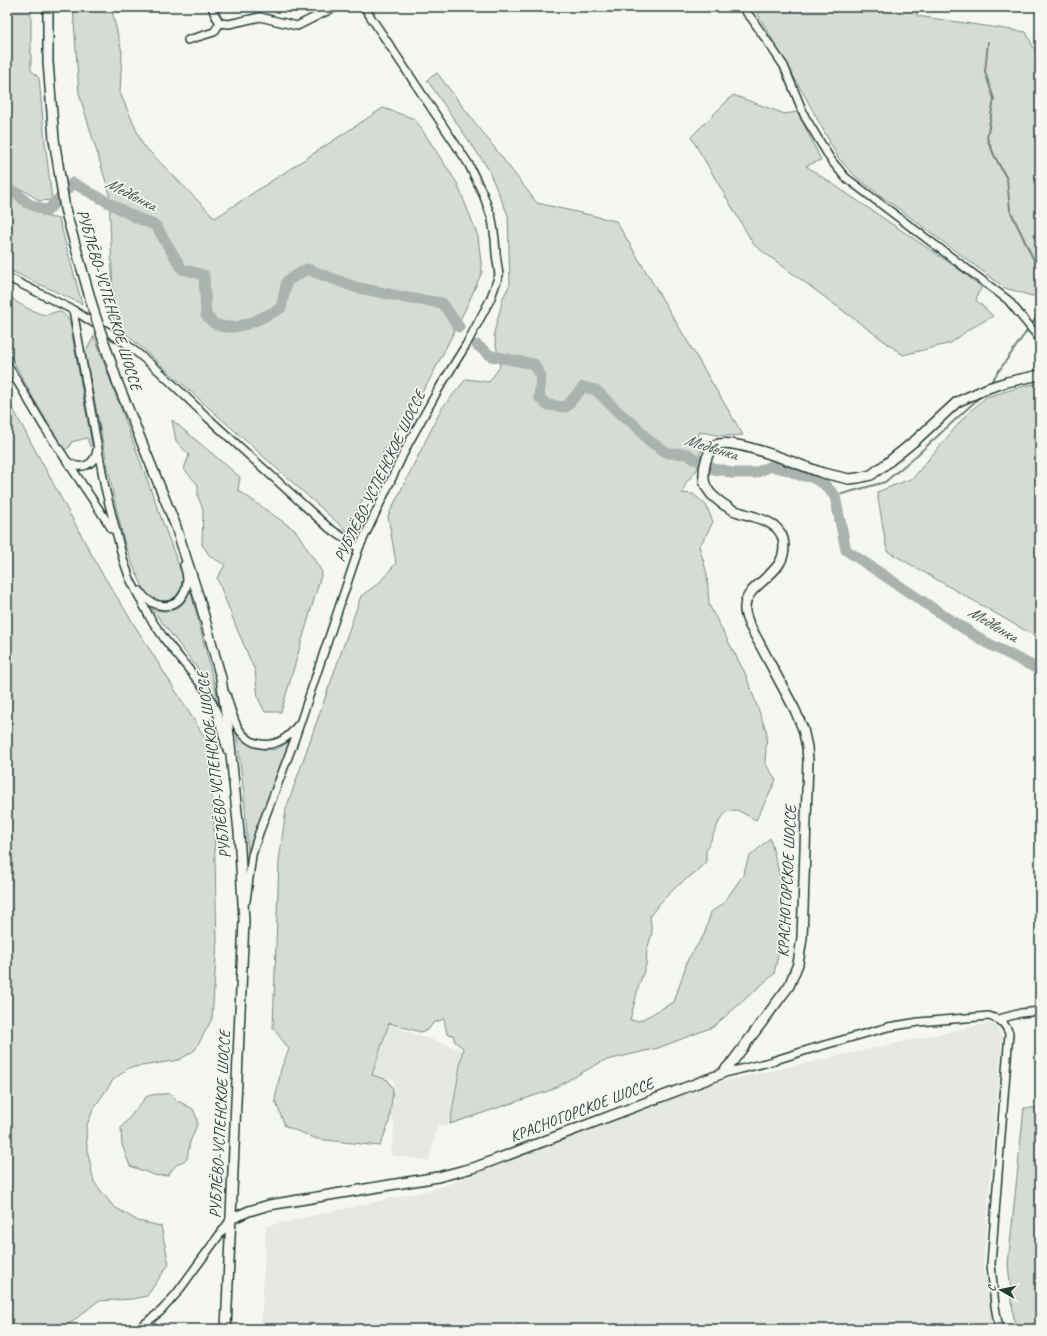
<svg xmlns="http://www.w3.org/2000/svg" width="1047" height="1336" font-family="Caveat,sans-serif">
  <style>
    .built { fill: #e6e8e4 }
    .green { fill: #d6dbd6; stroke: #7a8c85 }
    .lines { fill: none; stroke-linecap: round; stroke-linejoin: round }
    .stream { stroke: #72847d; stroke-width: 2 }
    .river { stroke: #aab3ae; stroke-width: 11 }
    .minor-casing { stroke: #1f3d34; stroke-width: 10 }
    .major-casing { stroke: #1f3d34; stroke-width: 12 }
    .minor { stroke: #f6f6f2; stroke-width: 7 }
    .major { stroke: #f6f6f2; stroke-width: 9 }
    .major-bridge-casing { stroke: #1f3d34; stroke-width: 12; stroke-linecap: butt }
    .major-bridge { stroke: #f6f6f2; stroke-width: 9 }
    .labels { text-anchor: middle; dominant-baseline: central; stroke-width: 3.5; stroke-linejoin: round; paint-order: stroke }
    .street-label { font-size: 16px; fill: #1f3d34; stroke: #f6f6f2 }
    .water-label { font-size: 17px; font-style: italic; fill: #425a52; stroke: #f6f6f2 }
  </style>
  <rect width="100%" height="100%" fill="#f6f6f2"/>
  <filter id="ink" filterUnits="userSpaceOnUse"><feTurbulence type="fractalNoise" baseFrequency=".025" numOctaves="2"/><feDisplacementMap in="SourceGraphic" scale="8" xChannelSelector="R" yChannelSelector="G"/><feConvolveMatrix kernelMatrix="1 2 1 2 8 2 1 2 1" color-interpolation-filters="sRGB"/></filter>
  <g filter="url(#ink)">
    <!-- built -->
    <g class="built">
      <path d="M989 1023 998 1027 1002 1037 983 1264 996 1329H261L266 1226 438 1188 701 1086Z"/>
      <path d="M389 1025 462 1050 449 1126 437 1125 429 1161 391 1155 395 1121H391L394 1080 373 1075Z"/>
    </g>
    <!-- green -->
    <g class="green">
      <path d="M7 7H31V70L39 78 45 142 52 200 39 201C29 193 20 186 7 187Z"/>
      <path d="M73 7H111L122 52 120 93 143 145 215 218 383 108 415 119 457 183 478 236 482 272 466 308 429 381 385 449 348 532 114 323 109 192 79 93Z"/>
      <path d="M755 7H916L917 16 1026 32 1036 53H1040V294L1032 296 1005 288 856 177 839 159 807 100 756 11Z"/>
      <path d="M437 73 537 203 616 221 743 435 723 436 700 432 698 437 702 448 699 456 697 470 686 483 682 493 693 494 706 505 713 522 704 539 699 546 707 574 709 605 745 673 767 733 765 763 776 780 756 820 737 810 726 812 719 822 706 851V862L692 875 677 886 659 904 650 916 652 933 647 950 646 965 639 985 630 1020 639 1021 674 1002 688 959 704 935 711 912 723 904 743 875 749 857 770 838 783 888V932L774 974 713 1027 658 1048 603 1061 551 1090 450 1124 463 1048 455 1042 453 1035 447 1034 444 1019 433 1023 428 1030 420 1032 389 1023 372 1075 388 1080 393 1089 389 1123 380 1146 317 1139 285 1126 275 1100 281 1069 289 1049 273 1028 279 861 286 809 361 596 379 583 396 563 388 516 442 408 466 379 489 382 500 367 494 333 503 298 510 284 508 215 487 167 427 80Z"/>
      <path d="M733 95 785 114 798 112 821 160 806 166 963 272 982 288 978 293 976 300 993 316 968 330 951 343 903 355 754 245 691 137Z"/>
      <path d="M11 195 44 216 59 219 82 304 7 269V196Z"/>
      <path d="M7 286C8 290 11 297 14 300 16 303 37 313 41 314 54 317 59 302 70 323L92 445 90 447 87 438 71 442 70 447 64 450C44 416 23 383 7 348Z"/>
      <path d="M94 336 183 577 181 589 176 596 169 601H157L151 598 146 593 133 566 124 541 114 498 85 353Z"/>
      <path d="M1040 383V639L887 551 877 492 913 478 965 416 986 397 1024 386Z"/>
      <path d="M7 398 100 570 207 741 214 820 217 943 212 1019 195 1050 179 1060 129 1068 113 1080 94 1108 86 1127 87 1149 94 1182 113 1206 138 1221 161 1226 169 1264 147 1296 132 1299 98 1301 72 1322 55 1329H7Z"/>
      <path d="M172 420 240 477 238 490 296 531 322 572 281 712H265L258 698 255 671 237 629 217 578 225 565 210 556 202 545 203 509 198 497V485L184 469 189 455 176 441Z"/>
      <path d="M190 589 220 706 205 678 151 608C170 616 185 609 190 589Z"/>
      <path d="M236 730C245 743 262 754 279 748 283 746 286 743 290 741L248 852 244 794Z"/>
      <path d="M170 1093 178 1101 193 1109 197 1119V1125L190 1142 187 1159 176 1165 168 1175 157 1176 130 1166 122 1145 121 1128 146 1097C154 1093 162 1095 170 1093Z"/>
      <path d="M1024 1108H1040V1329H1018L1014 1320 1008 1264Z"/>
    </g>
    <g class="lines">
      <!-- stream -->
      <g class="stream">
        <path d="M988 42 985 72 994 99 987 138 995 157 1007 179 1010 210 1040 273"/>
        <path d="M1031 325 1040 313"/>
        <path d="M991 382 1029 328"/>
        <path d="M835 496 885 482 917 455 980 397"/>
      </g>
      <!-- river -->
      <g class="river">
        <path d="M7 192H16L27 203 47 211 73 183 133 216 156 226 182 269 204 275 206 315C209 318 212 322 215 324 235 334 264 317 281 308L287 281 307 269 355 287 407 298 442 303 459 327"/>
        <path d="M477 345 491 356 534 364 541 376 539 397 547 405 566 407 583 387 596 390 617 411 636 426 649 441 668 453 688 454 694 459 701 461 716 470H724L731 473H755L771 466 785 469 799 475 811 477 824 484 835 496 846 550 943 615 987 643 1040 670"/>
      </g>
      <!-- minor casing -->
      <g class="minor-casing">
        <g id="minor">
          <path d="M212 7 215 15 220 23 229 24 260 17 297 26 335 7"/>
          <path d="M742 7 752 19 784 66 805 117 831 160 845 177 1008 300 1040 339"/>
          <path d="M188 40 214 32 220 23"/>
          <path d="M7 277 73 310 124 342 159 371 208 418 329 528 359 548"/>
          <path d="M73 310 105 488 123 559 130 579 150 618 166 641 204 688 210 698 217 713 227 750"/>
          <path d="M7 364 43 425 112 529"/>
          <path d="M68 462C81 471 95 465 97 450"/>
          <path d="M140 591C149 607 174 613 184 593 189 584 187 574 184 565"/>
          <path d="M226 694C229 704 232 715 236 724 250 752 280 750 297 726"/>
          <path d="M246 901 252 855 259 833 293 744 359 548 408 444 438 390 466 345 490 300 499 275 496 254 495 239 492 219 483 194 468 163 364 7"/>
          <path d="M999 1019 1021 1013 1040 1011"/>
          <path d="M721 1074 769 1062 814 1048 888 1027 919 1022 989 1016C1001 1020 1004 1022 1009 1033L991 1264 995 1306 999 1329"/>
          <path d="M138 1329 161 1311 177 1293 231 1219"/>
        </g>
      </g>
      <!-- major casing -->
      <g class="major-casing">
        <g id="major">
          <path d="M48 7V62L54 139"/>
          <path d="M118 384 175 524 199 598 221 678 229 735 239 832 244 921 226 1329"/>
          <path d="M231 1219 249 1211 269 1205 438 1177 476 1167 721 1074 733 1061 789 986 798 964 802 938 808 761 807 747 803 729 795 710 749 624C747 618 744 613 745 607 746 581 791 575 783 539 778 519 750 517 733 510 725 506 717 500 711 494 707 489 704 484 704 478 703 468 707 450 716 445 732 436 804 467 823 473L849 479 858 478 871 475 886 464 917 439 957 402 988 388 1007 382 1040 375"/>
        </g>
      </g>
      <!-- minor -->
      <use href="#minor" class="minor"/>
      <!-- major -->
      <use href="#major" class="major"/>
      <!-- major-bridge casing -->
      <g class="major-bridge-casing">
        <path id="major-bridge" d="M54 139 65 209 94 312 118 384"/>
      </g>
      <!-- major-bridge -->
      <use href="#major-bridge" class="major-bridge"/>
    </g>
  </g>
  <g class="labels">
    <!-- street labels -->
    <g class="street-label">
      <text transform="translate(109 300) rotate(73)">РУБЛЁВО-УСПЕНСКОЕ ШОССЕ</text>
      <text transform="translate(380 476) rotate(-64)">РУБЛЁВО-УСПЕНСКОЕ ШОССЕ</text>
      <text transform="translate(214 765) rotate(-97)">РУБЛЁВО-УСПЕНСКОЕ ШОССЕ</text>
      <text transform="translate(787 881) rotate(-87)">КРАСНОГОРСКОЕ ШОССЕ</text>
      <text transform="translate(582 1110) rotate(-21)">КРАСНОГОРСКОЕ ШОССЕ</text>
      <text transform="translate(220 1124) rotate(-87)">РУБЛЁВО-УСПЕНСКОЕ ШОССЕ</text>
    </g>
    <!-- water labels -->
    <g class="water-label">
      <text transform="translate(131 194) rotate(27)">Медвенка</text>
      <text transform="translate(711 447) rotate(17)">Медвенка</text>
      <text transform="translate(993 624) rotate(31)">Медвенка</text>
    </g>
  </g>
  <!-- margin -->
  <rect width="1047" height="1336" fill="none" stroke="#f6f6f2" stroke-width="24"/>
  <rect x="12" y="12" width="1023" height="1312" fill="none" stroke="#1f3d34" stroke-width="1.5" filter="url(#ink)"/>
  <!-- north arrow -->
  <g transform="translate(1001 1290) rotate(279)" stroke="#f6f6f2" stroke-width="3" paint-order="stroke">
  <path d="M0-3L7 15L0 10L-7 15Z" fill="#1f3d34"/>
  <text y="-6" font-size="11" font-weight="bold" text-anchor="middle" fill="#1f3d34">С</text>
  </g>
</svg>
